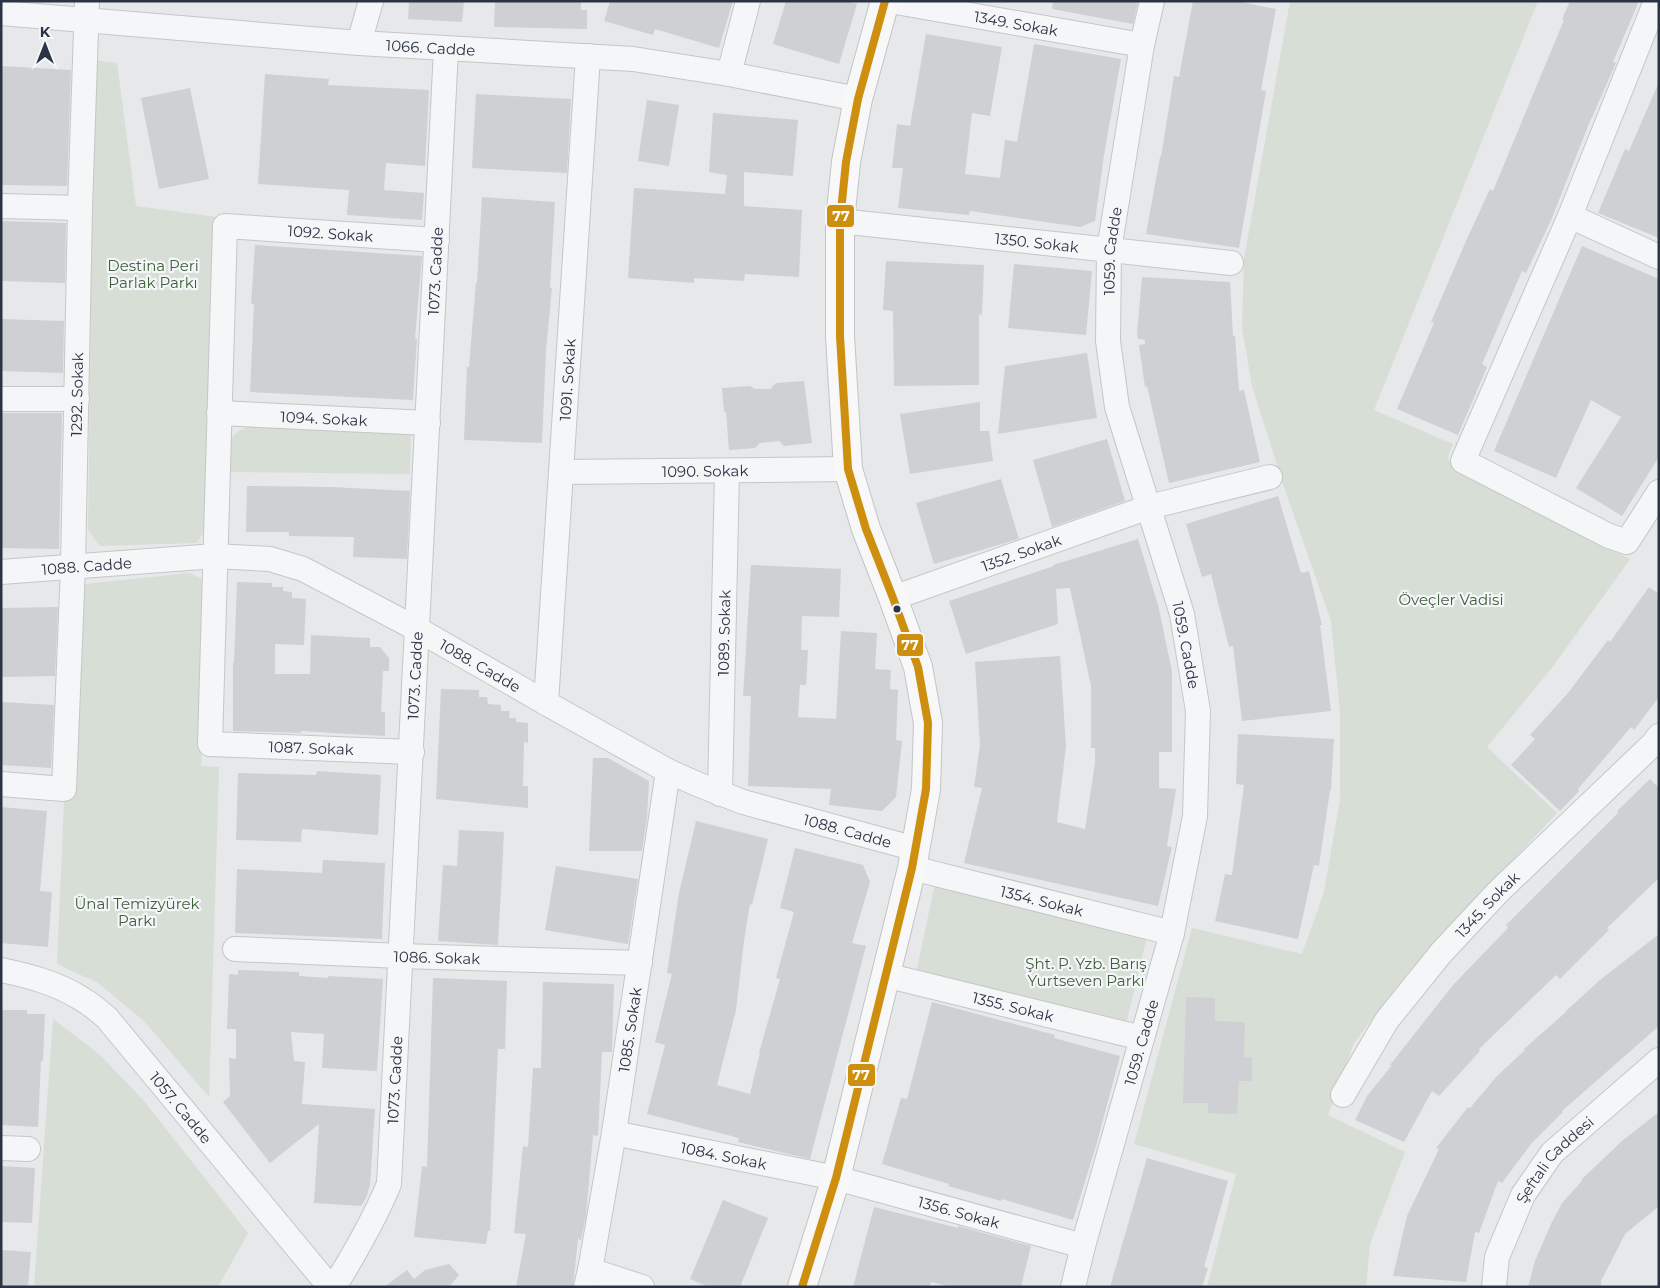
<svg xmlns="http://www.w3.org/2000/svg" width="1660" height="1288" font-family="Montserrat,sans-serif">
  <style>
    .green { fill: #d6ded6 }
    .building { fill: #ced0d3 }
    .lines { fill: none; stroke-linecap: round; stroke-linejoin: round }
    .minor-casing { stroke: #c4c6c8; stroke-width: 26 }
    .major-casing { stroke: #c2c5c8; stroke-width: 30 }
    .minor { stroke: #f5f6f7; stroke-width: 24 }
    .major { stroke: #f8f8f8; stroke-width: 28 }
    .bus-1-casing { stroke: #f4f6f9; stroke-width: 11 }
    .bus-1 { stroke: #ce8f0e; stroke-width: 8 }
    .bus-dot { fill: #2b3445; stroke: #f4f6f9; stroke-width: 2 }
    .labels { text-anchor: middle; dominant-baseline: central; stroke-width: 4.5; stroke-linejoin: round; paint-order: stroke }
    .street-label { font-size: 15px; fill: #2b3445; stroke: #f4f6f9 }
    .park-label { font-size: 15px; fill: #3f6138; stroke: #f4f6f9 }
    .line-badge { stroke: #f4f6f9; stroke-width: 2 }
    .badge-label { font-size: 14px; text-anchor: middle; font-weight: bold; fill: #fff }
  </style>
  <rect width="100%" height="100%" fill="#e6e8ea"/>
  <!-- green -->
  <g class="green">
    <path d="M1290 1H1538L1374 410 1453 444 1447 459 1630 559 1554 665 1487 747 1557 813 1408 972 1354 1043 1328 1115 1405 1152 1370 1244 1366 1287H1207L1236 1174 1134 1144 1192 928 1302 954 1324 892 1340 799V712L1331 621 1284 487 1252 386 1242 327 1244 259Z"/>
    <path d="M94 60 117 63 136 206 217 217 206 528 197 543 100 546 88 530Z"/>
    <path d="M250 426 411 428 410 474 228 472C229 449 224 434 250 426Z"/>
    <path d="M190 573 209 583 201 766 219 767 209 1097 144 1021 98 983 57 964 64 801 74 796 85 584Z"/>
    <path d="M935 883 1147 936 1124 1033 915 978Z"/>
    <path d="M53 1019 100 1055 144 1101 248 1233 218 1287H34Z"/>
  </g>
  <!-- building -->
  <g class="building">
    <path d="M409 1H464L462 22 408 19Z"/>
    <path d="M495 1H581V10H587V29L494 27Z"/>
    <path d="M610 1H733L719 48 655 29 653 35 604 21Z"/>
    <path d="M786 1H847L857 4 839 64 773 44Z"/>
    <path d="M1053 1H1138L1133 24 1052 9Z"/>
    <path d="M1193 1H1236L1276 9 1261 90 1266 91 1239 248 1146 234 1160 157H1161L1174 76 1179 77Z"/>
    <path d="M1570 1H1639L1613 62 1616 63 1588 126 1552 218 1526 273 1522 271 1482 364 1487 367 1458 435 1397 409 1434 323 1431 322 1466 241 1490 189 1493 191 1564 20 1562 19Z"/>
    <path d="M926 34 1002 47 990 116 972 113 965 174 1000 178 1005 140 1017 142 1034 44 1121 59 1104 155 1095 221 1080 227 970 211 969 215 898 208 903 168H892L897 124 910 126Z"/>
    <path d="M1 66 71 70 67 186 1 185Z"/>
    <path d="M265 74 329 79 328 85 429 90 425 166 386 163 384 190 424 193 422 220 347 215 349 190 258 184Z"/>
    <path d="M1659 82V238L1598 213 1625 149 1629 151Z"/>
    <path d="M190 88 209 179 159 189 141 98Z"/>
    <path d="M476 94 571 99 567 173 472 168Z"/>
    <path d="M647 100 679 105 669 166 638 161Z"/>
    <path d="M713 113 798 120 793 176 744 172V206L802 210 799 277 745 274 744 281 694 278V283L628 278 634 188 725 194 727 175 709 172Z"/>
    <path d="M482 197 555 202 550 288H552L546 350 542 443 464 440 467 367H469L476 282 477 283Z"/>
    <path d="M1 221 66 223 65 283 1 281Z"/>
    <path d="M255 245 422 256 415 339H417L413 400 250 392 254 304H251Z"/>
    <path d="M1582 246 1659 279V457L1622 516 1576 488 1621 417 1591 400 1556 478 1494 451Z"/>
    <path d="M886 261 984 265 982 315 979 314V385L894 386 893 311 883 310Z"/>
    <path d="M1014 264 1092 271 1086 335 1008 328Z"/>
    <path d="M1142 277 1230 282 1233 336H1235L1239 391 1244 390 1260 462 1169 483 1147 386 1145 387 1139 345 1145 344V340L1138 339 1137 333Z"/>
    <path d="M1 319 64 321 63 373 1 371Z"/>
    <path d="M1087 353 1097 418 998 434 1005 366Z"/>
    <path d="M804 381 812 443 784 446 779 441 760 443 755 448 729 450 726 412H724L722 388 750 386 755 389H770L776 383Z"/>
    <path d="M980 402V431H989L993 461 910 474 900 414Z"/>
    <path d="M1 413H62L59 549 1 548Z"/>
    <path d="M1107 439 1125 501 1052 527 1033 460Z"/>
    <path d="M1001 479 1019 539 934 564 916 503Z"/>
    <path d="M247 486 331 487 410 491 407 559 353 557 354 537 289 536V532H246Z"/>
    <path d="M1278 496 1301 573 1309 571 1322 625H1320L1331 711 1242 721 1233 646 1229 647 1211 574 1202 577 1186 524Z"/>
    <path d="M1138 539 1158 605 1172 671V752H1159V788L1176 789 1167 846 1172 847 1158 906 964 863 982 788 974 787 980 745 975 662 1060 656 1066 746 1057 822 1085 829 1095 763V748H1091V686L1070 588 1056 589 1058 624 966 654 949 601 1054 566 1053 565Z"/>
    <path d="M751 565 841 569 839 617 802 616 801 650H808L806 685H800L798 717 836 719 841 631 877 633 875 669 891 670 890 689 898 690 896 740 902 741 896 797 882 811 829 805 831 789 748 786 751 696H743Z"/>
    <path d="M237 582 272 583V587H283V591L292 592V598L306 599 304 645 275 644V674H310L311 635 370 638V647H380L389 658V671H383L381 712H385V736L301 731V733L233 731V663H234Z"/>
    <path d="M1649 587 1659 594V697L1634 730 1631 727 1578 789 1579 791 1560 811 1511 765 1535 739 1530 735 1568 693 1608 640 1610 642Z"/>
    <path d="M58 607 55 676 1 677V608Z"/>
    <path d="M441 689 479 690V697H487L488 704 501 705V711H510L509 718H516V722L528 723V743L524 742 523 786H528V808L436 799Z"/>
    <path d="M1 702 54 705 51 768 1 765Z"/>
    <path d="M1238 734 1334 739 1331 790H1330L1319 866 1314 865 1298 939 1215 921 1225 874 1232 875 1244 785 1236 784Z"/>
    <path d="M593 758H608L649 781 647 817 642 851H589Z"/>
    <path d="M317 771 381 775 378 835 302 829 301 842 236 840 238 773 316 775Z"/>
    <path d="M1650 779 1659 788V878L1607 928 1609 930 1560 979 1556 975 1479 1049 1480 1051 1439 1096 1432 1091 1404 1142 1355 1120 1367 1096 1392 1065H1390L1453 985 1508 928 1506 925 1618 813 1617 811Z"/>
    <path d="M1 807 47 811 40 891 52 892 48 947 1 943Z"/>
    <path d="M696 821 768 839 752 905 750 904 744 941 736 1010 717 1085 750 1094 760 1053H759L780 979 776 978 794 912 780 908 795 848 863 865 870 882 852 943 866 946 810 1159 738 1142 739 1138 647 1114 665 1045 655 1042 672 974 667 973 679 893Z"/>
    <path d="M459 830 504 832 498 945 438 941 443 865 457 866Z"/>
    <path d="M323 860 385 863 382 939 235 933 237 869 322 873Z"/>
    <path d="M556 866 638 879 628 944 545 930Z"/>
    <path d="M1659 934V1026L1562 1111 1563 1112 1531 1144 1502 1183 1498 1181 1479 1233 1475 1232 1466 1282 1393 1276 1407 1216 1439 1149 1436 1148 1468 1107 1470 1108 1497 1076 1525 1050 1524 1049 1566 1012V1011L1600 980Z"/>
    <path d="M238 970 299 972V976L328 978V976L383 979 377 1071 322 1068 324 1034 291 1032 294 1061 305 1062 302 1104 375 1109 370 1185 366 1198 361 1206 314 1203 319 1124 270 1163 223 1102 230 1096 229 1058 236 1059V1029H227L229 974 238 975Z"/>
    <path d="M433 978 507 981 505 1049H498L490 1231H488L486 1244 414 1237 422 1166 427 1167Z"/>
    <path d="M543 982 614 984 612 1052H602L598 1136 593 1135 586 1216 581 1240 578 1239 573 1287H516L526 1234 514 1233 523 1146 528 1147 533 1068H541Z"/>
    <path d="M1186 997 1215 998V1021L1245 1022 1244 1057H1252V1081H1239L1237 1114 1208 1113V1103H1183Z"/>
    <path d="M932 1002 1055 1035 1054 1038 1120 1056 1096 1146 1073 1220 1002 1199 1001 1201 948 1186 949 1184 882 1164 901 1098 907 1099Z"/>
    <path d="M1 1010H27V1014H45L43 1061H41L38 1127 1 1125Z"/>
    <path d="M1659 1112V1206L1625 1234 1601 1281V1287H1528L1535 1261 1551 1224 1562 1203 1582 1181 1581 1180 1622 1141Z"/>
    <path d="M1147 1158 1228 1181 1204 1267 1208 1268 1202 1287H1110Z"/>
    <path d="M1 1166 35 1168 32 1223 1 1222Z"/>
    <path d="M723 1200 768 1218 740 1287H709L690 1279Z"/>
    <path d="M874 1207 958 1228V1226L1031 1246 1021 1287H951L931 1282 930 1287H853Z"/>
    <path d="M1 1250 31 1252 28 1287H1Z"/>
    <path d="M449 1264 459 1275 449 1287H384L407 1270 414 1279 425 1270Z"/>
  </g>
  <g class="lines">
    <!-- minor casing -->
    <g class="minor-casing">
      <g id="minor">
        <path id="s1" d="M890 1 1142 45"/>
        <path d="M1656 1 1570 216 1463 461 1609 536 1627 542 1659 492"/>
        <path id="s2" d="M1 13 359 43 633 59 729 74 858 99"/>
        <path d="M359 43 371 1"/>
        <path d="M729 74 748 1"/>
        <path d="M1 206 80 208"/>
        <path d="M1570 216 1659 257"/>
        <path id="s3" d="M840 221 1231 263"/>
        <path d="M1 399H77"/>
        <path id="s4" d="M219 413 428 423"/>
        <path id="s5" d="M561 472 848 469"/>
        <path id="s6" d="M1 572 215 556 270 559 303 569 417 629 546 703 668 771 697 784 743 802 916 849"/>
        <path id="s7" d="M893 598 1149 507 1270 477"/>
        <path id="s8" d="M546 703 588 56"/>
        <path id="s9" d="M412 752 210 744 225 226 437 240"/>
        <path id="s10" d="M1 784 64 789 73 567 80 208 87 1"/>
        <path id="s11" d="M720 794 727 471"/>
        <path id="s12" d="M912 868 1172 933"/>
        <path id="s13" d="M235 949 401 956 640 963"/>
        <path id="s14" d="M1 970C29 976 57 983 82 999 91 1004 99 1011 107 1018L330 1287"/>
        <path id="s15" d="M885 975 1142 1038"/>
        <path id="s16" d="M1343 1095 1387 1020 1441 953 1498 892 1653 744 1659 736"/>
        <path id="s17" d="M614 1133 836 1178 1083 1246"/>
        <path d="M1 1148 28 1149"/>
        <path d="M590 1270 642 1287"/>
        <path id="s18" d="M334 1287C355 1253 374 1220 389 1184L446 49"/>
        <path id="s19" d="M586 1287 590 1270 614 1133 668 771"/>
        <path id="s20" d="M1073 1287 1083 1246 1172 933 1195 816 1198 711 1182 614 1117 407 1108 341 1109 250 1142 45 1152 1"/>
        <path id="s21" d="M1494 1287 1497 1257 1523 1195 1552 1153 1659 1060"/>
      </g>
    </g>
    <!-- major casing -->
    <g class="major-casing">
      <path id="major" d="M802 1287 836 1178 912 868 926 789 928 723 918 667 893 598 866 529 848 469 840 336V221L846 162 858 99 885 1"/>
    </g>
    <!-- minor -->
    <use href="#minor" class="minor"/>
    <!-- major -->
    <use href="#major" class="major"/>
    <!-- bus-1 casing -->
    <g class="bus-1-casing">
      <path id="bus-1" d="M802 1287 836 1178 912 868 926 789 928 723 918 667 893 598 866 529 848 469 840 336V221L846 162 858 99 885 1"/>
    </g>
    <!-- bus-1 -->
    <use href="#bus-1" class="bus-1"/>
  </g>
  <!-- markers -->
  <circle class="bus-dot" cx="897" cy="609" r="4.5"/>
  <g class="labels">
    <!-- street labels -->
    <g class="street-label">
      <text stroke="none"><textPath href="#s1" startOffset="128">1349. Sokak</textPath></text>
      <text stroke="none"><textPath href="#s2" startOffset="431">1066. Cadde</textPath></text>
      <text stroke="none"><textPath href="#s9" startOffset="826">1092. Sokak</textPath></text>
      <text stroke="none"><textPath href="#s3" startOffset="198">1350. Sokak</textPath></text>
      <text stroke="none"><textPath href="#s20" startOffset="1064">1059. Cadde</textPath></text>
      <text stroke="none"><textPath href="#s18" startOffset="1031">1073. Cadde</textPath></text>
      <text stroke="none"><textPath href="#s8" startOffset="324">1091. Sokak</textPath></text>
      <text stroke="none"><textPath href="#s10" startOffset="458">1292. Sokak</textPath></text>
      <text stroke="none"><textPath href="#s4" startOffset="105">1094. Sokak</textPath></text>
      <text stroke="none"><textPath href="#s5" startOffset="144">1090. Sokak</textPath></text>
      <text stroke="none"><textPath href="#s7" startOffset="136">1352. Sokak</textPath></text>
      <text stroke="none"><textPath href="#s6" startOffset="86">1088. Cadde</textPath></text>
      <text stroke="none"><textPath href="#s11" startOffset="161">1089. Sokak</textPath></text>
      <text transform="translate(1186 645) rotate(79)">1059. Cadde</text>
      <text stroke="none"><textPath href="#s6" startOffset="506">1088. Cadde</textPath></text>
      <text stroke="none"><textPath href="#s18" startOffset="626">1073. Cadde</textPath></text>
      <text transform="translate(311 748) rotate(2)">1087. Sokak</text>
      <text stroke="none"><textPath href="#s6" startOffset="911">1088. Cadde</textPath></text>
      <text stroke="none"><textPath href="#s12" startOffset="134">1354. Sokak</textPath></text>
      <text stroke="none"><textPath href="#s16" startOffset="240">1345. Sokak</textPath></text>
      <text stroke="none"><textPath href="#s13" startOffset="202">1086. Sokak</textPath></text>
      <text stroke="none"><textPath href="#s15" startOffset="132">1355. Sokak</textPath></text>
      <text stroke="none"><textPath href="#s19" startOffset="261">1085. Sokak</textPath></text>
      <text stroke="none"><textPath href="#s20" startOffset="254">1059. Cadde</textPath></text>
      <text stroke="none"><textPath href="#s18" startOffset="221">1073. Cadde</textPath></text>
      <text stroke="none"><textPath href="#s14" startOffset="234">1057. Cadde</textPath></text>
      <text stroke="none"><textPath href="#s17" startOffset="112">1084. Sokak</textPath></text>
      <text stroke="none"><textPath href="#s21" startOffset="145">Şeftali Caddesi</textPath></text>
      <text stroke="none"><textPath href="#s17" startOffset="354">1356. Sokak</textPath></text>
    </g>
    <!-- park labels -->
    <g class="park-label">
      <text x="153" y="265">Destina Peri<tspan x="153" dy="17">Parlak Parkı</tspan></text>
      <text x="1451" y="599">Öveçler Vadisi</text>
      <text x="137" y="903">Ünal Temizyürek<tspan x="137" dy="17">Parkı</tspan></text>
      <text x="1086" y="963">Şht. P. Yzb. Barış<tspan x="1086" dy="17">Yurtseven Parkı</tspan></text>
    </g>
  </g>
  <g class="line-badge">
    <rect x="826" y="204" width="29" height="24" rx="5" fill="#ce8f0e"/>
    <rect x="896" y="633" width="28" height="24" rx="5" fill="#ce8f0e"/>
    <rect x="847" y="1063" width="29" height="24" rx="5" fill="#ce8f0e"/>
  </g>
  <g class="badge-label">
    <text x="841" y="221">77</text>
    <text x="910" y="650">77</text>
    <text x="861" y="1080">77</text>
  </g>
  <!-- border -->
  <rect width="1660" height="1288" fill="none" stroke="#2b3445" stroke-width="5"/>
  <!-- north arrow -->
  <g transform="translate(45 45)" stroke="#f4f6f9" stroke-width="4" paint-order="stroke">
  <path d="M0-4L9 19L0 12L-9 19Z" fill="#2b3445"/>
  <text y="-8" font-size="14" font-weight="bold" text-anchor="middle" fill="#2b3445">K</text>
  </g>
</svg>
